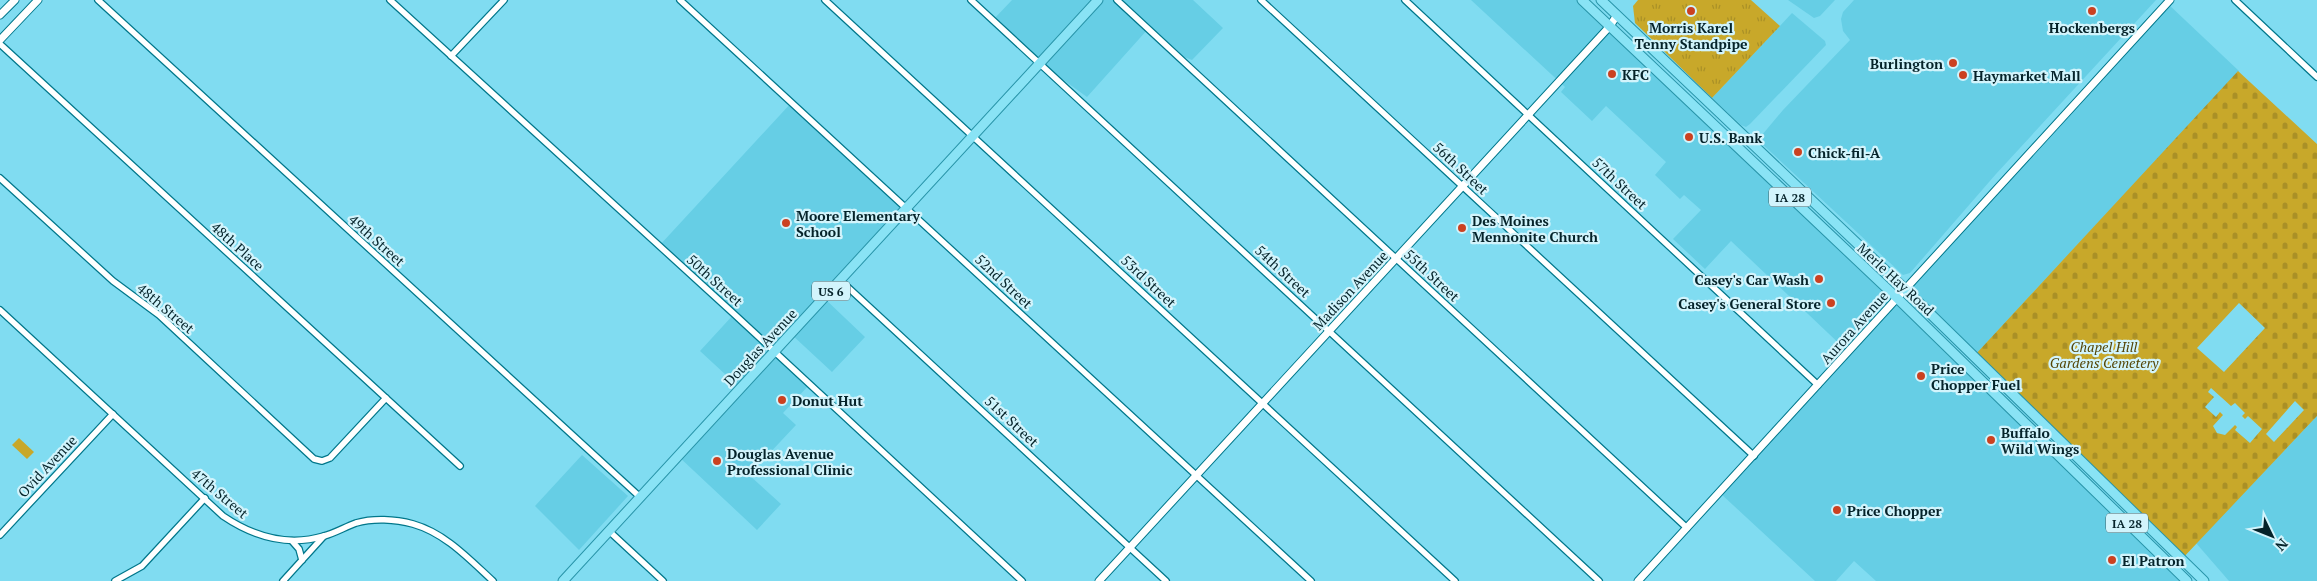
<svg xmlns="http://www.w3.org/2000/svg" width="2317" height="581" font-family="'PT Serif',serif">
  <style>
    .built { fill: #66cee5 }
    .grass { fill: url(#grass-tufts) }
    .cemetery { fill: url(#cemetery-stones); fill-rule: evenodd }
    .garden { fill: #c8a82a }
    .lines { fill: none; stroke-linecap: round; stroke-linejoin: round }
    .minor-casing { stroke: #00778b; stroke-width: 8 }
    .tertiary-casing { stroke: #00778b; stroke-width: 9 }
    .primary-casing { stroke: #2894a9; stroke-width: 11 }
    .minor { stroke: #fff; stroke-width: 5.5 }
    .tertiary { stroke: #fff; stroke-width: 7 }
    .primary { stroke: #89e3f5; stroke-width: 9 }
    .poi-dot { fill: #cb4121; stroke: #d2f4fc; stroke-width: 2 }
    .labels { text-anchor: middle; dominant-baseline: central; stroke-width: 4.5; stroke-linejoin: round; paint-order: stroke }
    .shield { fill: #d2f4fc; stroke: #426269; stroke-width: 1 }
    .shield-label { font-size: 12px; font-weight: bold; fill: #05232a }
    .poi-label { font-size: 14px; font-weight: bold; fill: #05232a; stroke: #d2f4fc; text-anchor: start }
    .street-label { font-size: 14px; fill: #05232a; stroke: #d2f4fc }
    .park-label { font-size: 14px; font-style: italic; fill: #544505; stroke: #d2f4fc }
  </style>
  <defs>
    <pattern id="grass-tufts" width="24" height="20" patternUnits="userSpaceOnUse" patternTransform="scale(1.25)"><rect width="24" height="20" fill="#c8a82a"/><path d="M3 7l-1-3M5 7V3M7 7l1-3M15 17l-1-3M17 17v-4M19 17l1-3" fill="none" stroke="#aa9026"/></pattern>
    <pattern id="cemetery-stones" width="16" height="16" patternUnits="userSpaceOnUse" patternTransform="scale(1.25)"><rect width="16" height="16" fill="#c8a82a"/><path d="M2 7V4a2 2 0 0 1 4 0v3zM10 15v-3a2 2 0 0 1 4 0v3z" fill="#aa9026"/></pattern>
  </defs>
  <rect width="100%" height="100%" fill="#80dcf1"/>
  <!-- built -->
  <g class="built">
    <path d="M1012 0H1193L1223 28 1192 60 1176 54 1148 29 1087 97 1040 63 993 20Z"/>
    <path d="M1471 0H1582L2187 581H1876L1854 561 1836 581H1815L1720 493 1848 352 1731 241 1705 269 1673 239 1701 210 1684 195 1680 199 1655 175 1666 162 1606 106 1592 121 1561 92 1565 87Z"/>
    <path d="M1788 0H1835L1820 16 1814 18Z"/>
    <path d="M1854 0H2156L1996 174 1910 273 1903 275 1760 142 1762 135 1783 110 1850 40 1843 31 1841 19 1843 12Z"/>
    <path d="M2167 3 2239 71 1974 356 1905 289Z"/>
    <path d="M1792 13 1825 41 1826 45 1750 124 1746 127 1741 125 1712 98Z"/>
    <path d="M792 102 907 208 824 298 865 337 832 372 791 334 775 351 810 384 783 413 796 425 749 475 781 504 757 530 678 456 740 388 700 351 734 314 659 246Z"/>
    <path d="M2317 416V581H2229L2196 543Z"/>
    <path d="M582 455 628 496 579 550 535 506Z"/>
  </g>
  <!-- grass -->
  <path class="grass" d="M1638 0H1751L1780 26 1712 98 1635 23 1633 6Z"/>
  <!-- cemetery -->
  <path class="cemetery" d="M2238 71 2317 144V416L2181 560 1974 356ZM2239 303 2265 328 2224 372 2197 348ZM2211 388 2231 406 2235 403 2245 413 2242 416 2245 419 2248 416 2262 429 2250 443 2235 430 2237 427 2235 425 2225 435 2217 433 2213 426 2223 415 2220 412 2216 417 2205 407 2214 397 2208 392ZM2295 401 2304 410 2274 442 2266 434Z"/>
  <!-- garden -->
  <path class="garden" d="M19 438 34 452 27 459 12 445Z"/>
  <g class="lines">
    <!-- minor casing -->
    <g class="minor-casing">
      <g id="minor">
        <path d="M98 0 640 497"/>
        <path d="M390 0 734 314 1022 581"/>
        <path d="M680 0 1311 581"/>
        <path d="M825 0 1455 581"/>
        <path d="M971 0 1599 581"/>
        <path d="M1117 0 1687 528"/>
        <path d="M1261 0 1754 456"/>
        <path d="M1405 0 1818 385"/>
        <path d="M2235 0 2317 77"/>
        <path d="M0 44 460 466"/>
        <path d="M451 56 504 0"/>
        <path d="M0 178 113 281 159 315 314 459 322 461 330 458 386 398"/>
        <path d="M840 280 1166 581"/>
        <path d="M0 310 223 516C254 537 287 547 324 536 335 533 345 527 356 523 373 518 395 519 413 524 445 533 469 559 493 581"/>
        <path d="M609 531 663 581"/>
        <path d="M0 535 113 414"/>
        <path d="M292 541 299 549 302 560"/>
        <path d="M115 581 142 566 205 498"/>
        <path d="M283 581 324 536"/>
      </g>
    </g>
    <!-- tertiary casing -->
    <g class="tertiary-casing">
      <g id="tertiary">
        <path d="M0 15 15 0"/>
        <path d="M0 40 38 0"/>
        <path d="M1099 581 1610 26 1617 15"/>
        <path d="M1638 581 2170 0"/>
      </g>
    </g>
    <!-- primary casing -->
    <g class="primary-casing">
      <g id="primary">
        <path d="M1582 0 1897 298 2187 581"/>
        <path d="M1601 0 1905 289 2204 581"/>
        <path d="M563 581 1098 0"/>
      </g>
    </g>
    <!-- minor -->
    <use href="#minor" class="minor"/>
    <!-- tertiary -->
    <use href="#tertiary" class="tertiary"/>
    <!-- primary -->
    <use href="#primary" class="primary"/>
  </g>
  <!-- markers -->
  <g class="poi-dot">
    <circle cx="1691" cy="11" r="5"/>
    <circle cx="2092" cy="11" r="5"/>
    <circle cx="1953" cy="63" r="5"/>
    <circle cx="1612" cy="74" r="5"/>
    <circle cx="1963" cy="75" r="5"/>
    <circle cx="1689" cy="137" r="5"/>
    <circle cx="1798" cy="152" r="5"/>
    <circle cx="786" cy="223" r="5"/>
    <circle cx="1462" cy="228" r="5"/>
    <circle cx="1819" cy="279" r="5"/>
    <circle cx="1831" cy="303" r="5"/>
    <circle cx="1921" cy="376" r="5"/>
    <circle cx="782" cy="400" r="5"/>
    <circle cx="1991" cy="440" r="5"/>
    <circle cx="717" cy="461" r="5"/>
    <circle cx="1837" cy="510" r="5"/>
    <circle cx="2112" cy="560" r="5"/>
  </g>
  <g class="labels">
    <!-- shield labels -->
    <g class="shield">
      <rect x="1769" y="187.5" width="42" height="19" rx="4"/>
      <rect x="812" y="281.5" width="38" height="19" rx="4"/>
      <rect x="2106" y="513.5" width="42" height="19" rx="4"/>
    </g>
    <g class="shield-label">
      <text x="1790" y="197">IA 28</text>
      <text x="831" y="291">US 6</text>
      <text x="2127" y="523">IA 28</text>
    </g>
    <!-- poi labels -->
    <g class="poi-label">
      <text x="1691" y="27" text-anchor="middle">Morris Karel<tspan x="1691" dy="16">Tenny Standpipe</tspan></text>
      <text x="2092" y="27" text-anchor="middle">Hockenbergs</text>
      <text x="1943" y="63" text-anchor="end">Burlington</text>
      <text x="1622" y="74">KFC</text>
      <text x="1973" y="75">Haymarket Mall</text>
      <text x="1699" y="137">U.S. Bank</text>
      <text x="1808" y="152">Chick-fil-A</text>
      <text x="796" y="215">Moore Elementary<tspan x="796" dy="16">School</tspan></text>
      <text x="1472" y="220">Des Moines<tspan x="1472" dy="16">Mennonite Church</tspan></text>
      <text x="1809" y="279" text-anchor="end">Casey's Car Wash</text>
      <text x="1821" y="303" text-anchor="end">Casey's General Store</text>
      <text x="1931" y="368">Price<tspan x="1931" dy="16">Chopper Fuel</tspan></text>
      <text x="792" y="400">Donut Hut</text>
      <text x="2001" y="432">Buffalo<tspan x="2001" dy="16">Wild Wings</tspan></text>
      <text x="727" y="453">Douglas Avenue<tspan x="727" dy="16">Professional Clinic</tspan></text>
      <text x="1847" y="510">Price Chopper</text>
      <text x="2122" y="560">El Patron</text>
    </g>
    <!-- street labels -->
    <g class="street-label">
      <text transform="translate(1461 168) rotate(43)">56th Street</text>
      <text transform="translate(1620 183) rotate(43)">57th Street</text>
      <text transform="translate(377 240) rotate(42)">49th Street</text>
      <text transform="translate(238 246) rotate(42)">48th Place</text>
      <text transform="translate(1283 271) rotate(43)">54th Street</text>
      <text transform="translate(1432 275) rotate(43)">55th Street</text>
      <text transform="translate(1896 279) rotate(43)">Merle Hay Road</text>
      <text transform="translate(715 280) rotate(42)">50th Street</text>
      <text transform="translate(1004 281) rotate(43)">52nd Street</text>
      <text transform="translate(1149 281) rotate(43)">53rd Street</text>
      <text transform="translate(1350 290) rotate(-47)">Madison Avenue</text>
      <text transform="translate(166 308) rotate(40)">48th Street</text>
      <text transform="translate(1854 327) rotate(-48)">Aurora Avenue</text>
      <text transform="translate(760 347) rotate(-47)">Douglas Avenue</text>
      <text transform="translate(1012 421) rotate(43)">51st Street</text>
      <text transform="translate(47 466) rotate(-47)">Ovid Avenue</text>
      <text transform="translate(220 493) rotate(40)">47th Street</text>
    </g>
    <!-- park labels -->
    <g class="park-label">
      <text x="2104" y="346">Chapel Hill<tspan x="2104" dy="16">Gardens Cemetery</tspan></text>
    </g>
  </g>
  <!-- north arrow -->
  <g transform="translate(2272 536) rotate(133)" stroke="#d2f4fc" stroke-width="4" paint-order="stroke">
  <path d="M0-4L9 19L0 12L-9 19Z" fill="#05232a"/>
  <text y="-8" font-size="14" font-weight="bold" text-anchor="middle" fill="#05232a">N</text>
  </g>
</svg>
